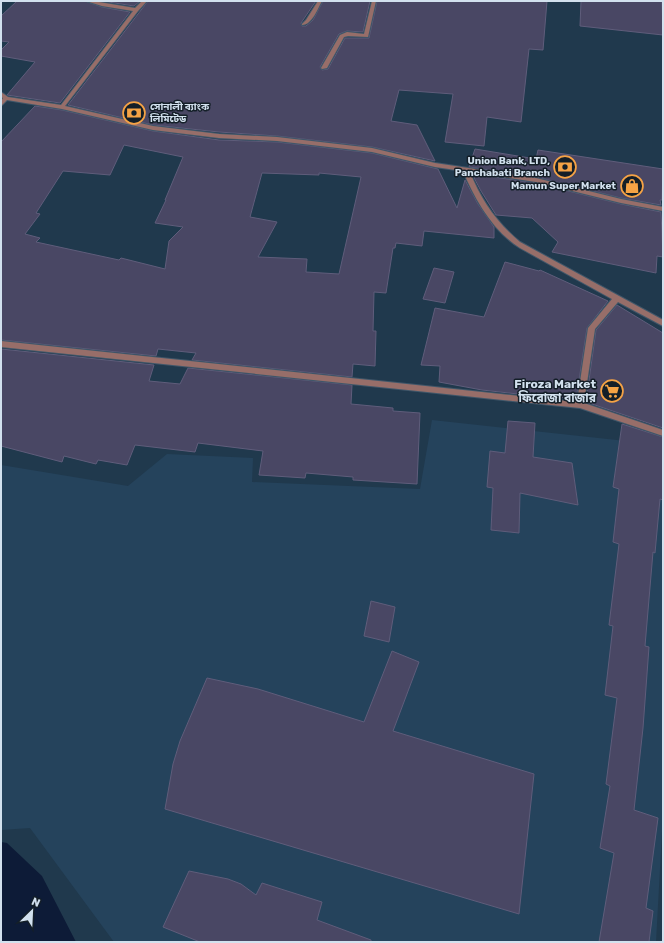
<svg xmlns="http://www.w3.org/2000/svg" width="664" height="943" font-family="Rubik,'Noto Sans Bengali',sans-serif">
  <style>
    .built { fill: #25435c }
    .water { fill: #0d1b37 }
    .building { fill: #494764; stroke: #5f5d7b; fill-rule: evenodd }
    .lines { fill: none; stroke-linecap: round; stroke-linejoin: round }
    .minor-casing { stroke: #40576a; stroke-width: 2 }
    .minor { fill: #976e69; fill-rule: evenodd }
    .labels { text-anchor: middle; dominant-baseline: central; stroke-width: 3; stroke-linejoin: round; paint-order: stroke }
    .far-poi-label { font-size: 10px; font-weight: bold; fill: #d2e1ee; stroke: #141f28; text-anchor: end }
    .poi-label { font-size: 12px; font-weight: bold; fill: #d2e1ee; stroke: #141f28; text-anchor: end }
  </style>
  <rect width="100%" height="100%" fill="#20394d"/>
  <!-- built -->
  <path class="built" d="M432 420 663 445V813L656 942H114L30 828 1 830V465L128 486 167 454 253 458 252 482 420 489Z"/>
  <!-- water -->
  <path class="water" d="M1 842 7 843 42 876 76 942H1Z"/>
  <!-- building -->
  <g class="building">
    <path d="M17 1H85L102 7 130 12 60 103 7 95 35 62 1 56V50L9 42 1 41V16Z"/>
    <path d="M102 1H140L134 6Z"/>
    <path d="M148 1H316L301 23 302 26H306L313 20 323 1H370L363 32 347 31 339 34 320 67 322 70 328 69 345 38H369L377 1H547L543 50 529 49 521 122 487 117 484 146 445 142 453 94 399 90 391 121 417 125 435 161 372 147 277 136 219 132 153 125 68 105Z"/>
    <path d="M581 1H662L663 35 580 26Z"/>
    <path d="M35 106 62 110 153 131 219 140 277 142 372 153 438 169 457 208 465 180 478 204 494 227V238L424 231 422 246 396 243 395 248H393L386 293 374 292 373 331H376L375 366 353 364 352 377 192 360 196 353 158 349 156 356 1 340V142ZM124 145 183 157 165 200H166L155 223 183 227 169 241 165 269 121 258 119 260 36 242 40 238 25 234 40 214 36 213 63 171 110 175ZM262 173 319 175V173L361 177 339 274 306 272 307 259 258 257 277 222 250 217Z"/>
    <path d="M475 149 536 159 538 150 663 169 662 200H660L661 205 621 198 536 177 469 167Z"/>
    <path d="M472 174 536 183 621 204 661 212 663 257 657 256 656 273 552 252 558 242 532 218 496 215 481 191Z"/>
    <path d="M505 262 539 271 540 270 608 301 587 328 576 400 537 393 536 396 482 390 439 382 440 366 421 365 435 308 484 317Z"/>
    <path d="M434 268 454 272 445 303 423 299Z"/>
    <path d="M617 305 663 333V428L586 402 596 330Z"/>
    <path d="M1 349 154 365 149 381 180 384 188 368 352 385 351 404 393 408V411L420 413 417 484 353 480V477L306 473 305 478 259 475 263 451 198 443 195 452 135 445 127 465 98 460 96 464 64 456 62 462 1 446Z"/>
    <path d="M508 421 535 423 533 457 572 463 578 505 520 493 519 533 491 530 493 488 487 487 490 451 505 453Z"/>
    <path d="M622 424 663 437V500L660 499 655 553 653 552 645 646 649 647 643 728 634 810 658 818 646 908 653 911 649 942H599L614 853 600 848 610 786 606 784 617 698 605 695 613 626 609 625 619 544 613 542 619 489 613 487Z"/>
    <path d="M371 601 395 607 389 642 364 636Z"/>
    <path d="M392 651 419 662 393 731 534 774 519 914 165 809 173 764 180 741 207 678 258 689 364 722Z"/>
    <path d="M189 871 228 879 241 884 256 895 262 883 322 902 317 920 371 940V942H200L163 927Z"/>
  </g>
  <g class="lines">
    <!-- minor casing -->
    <g class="minor-casing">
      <g id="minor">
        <path d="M86 1H93L135 8 142 1H147L138 11 65 106 153 126 219 134 277 137 372 148 435 163 536 178 621 199 663 207V211L621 203 536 182 470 172C481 200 497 223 520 242L663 320V326L618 302 595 329 584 403 663 430V436L580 408 1 347V341L577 402 588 328 612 299 520 248C493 231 475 200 463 171L435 167 372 152 277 141 219 138 153 130 62 109 7 100 1 106V101L3 98 1 97V92L8 97 61 105 133 11 102 6Z"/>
        <path d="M318 1H322C318 8 312 25 302 25V24L306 20Z"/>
        <path d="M372 1H376L368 37 348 36 344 37 327 68 322 69 321 68 340 35 347 32 364 34Z"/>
      </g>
    </g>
    <!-- minor -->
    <use href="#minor" class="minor"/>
  </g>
  <!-- icons -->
  <defs>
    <g id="bank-ring" transform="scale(1.15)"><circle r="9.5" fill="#141f28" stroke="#f5a345" stroke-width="1.5"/><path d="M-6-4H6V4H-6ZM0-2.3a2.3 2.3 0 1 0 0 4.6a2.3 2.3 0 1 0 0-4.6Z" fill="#f5a345"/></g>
    <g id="shop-ring" transform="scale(1.15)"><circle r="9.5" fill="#141f28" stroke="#f5a345" stroke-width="1.5"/><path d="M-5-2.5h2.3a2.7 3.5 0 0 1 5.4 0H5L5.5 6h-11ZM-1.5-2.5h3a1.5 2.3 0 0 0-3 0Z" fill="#f5a345"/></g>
    <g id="supermarket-ring" transform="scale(1.15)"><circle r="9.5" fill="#141f28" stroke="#f5a345" stroke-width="1.5"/><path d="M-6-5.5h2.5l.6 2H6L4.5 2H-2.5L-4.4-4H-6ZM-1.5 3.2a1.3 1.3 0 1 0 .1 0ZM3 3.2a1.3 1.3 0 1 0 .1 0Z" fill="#f5a345"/></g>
  </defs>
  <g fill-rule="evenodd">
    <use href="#bank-ring" x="134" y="113"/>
    <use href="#bank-ring" x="565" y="167"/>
    <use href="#shop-ring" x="632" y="186"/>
    <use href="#supermarket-ring" x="612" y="391"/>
  </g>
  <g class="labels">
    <!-- far-poi labels -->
    <g class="far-poi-label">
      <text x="150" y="107" text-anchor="start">সোনালী ব্যাংক<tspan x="150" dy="12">লিমিটেড</tspan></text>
      <text x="550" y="161">Union Bank, LTD,<tspan x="550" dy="12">Panchabati Branch</tspan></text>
      <text x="616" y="186">Mamun Super Market</text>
    </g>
    <!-- poi labels -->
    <g class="poi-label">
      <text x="596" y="384">Firoza Market<tspan x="596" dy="14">ফিরোজা বাজার</tspan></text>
    </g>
  </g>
  <!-- border -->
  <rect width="664" height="943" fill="none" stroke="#d2e1ee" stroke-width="4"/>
  <!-- north arrow -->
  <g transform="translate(32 911) rotate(24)" stroke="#141f28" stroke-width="3" paint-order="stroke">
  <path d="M0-3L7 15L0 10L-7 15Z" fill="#d2e1ee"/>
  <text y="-6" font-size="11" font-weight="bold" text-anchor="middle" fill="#d2e1ee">N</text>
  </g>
</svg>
